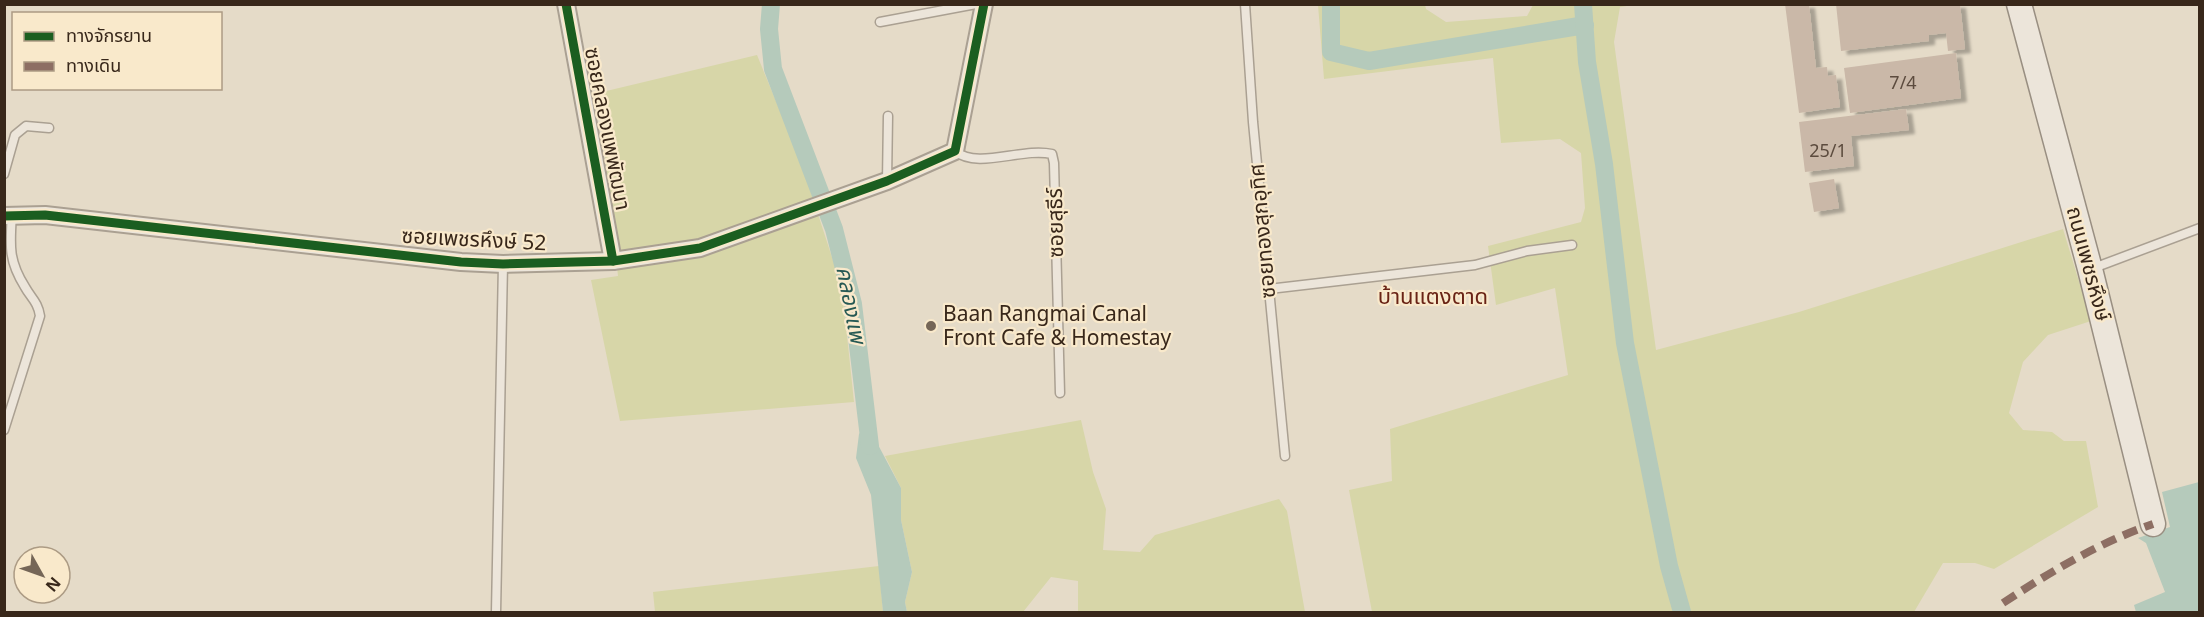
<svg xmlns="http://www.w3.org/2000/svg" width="2204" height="617" font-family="Georgia,'Noto Sans Thai',serif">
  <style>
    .green { fill: #d7d6a8 }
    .water { fill: #b5cabb }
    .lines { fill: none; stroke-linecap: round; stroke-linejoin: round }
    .canal { stroke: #b5cabb; stroke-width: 18 }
    .building { fill: #cab8a8; filter: url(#shadow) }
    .lane-casing { stroke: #aaa092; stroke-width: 11 }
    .street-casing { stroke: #aaa092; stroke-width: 20 }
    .secondary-casing { stroke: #998f82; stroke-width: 27 }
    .lane { stroke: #ece5da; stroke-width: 8 }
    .street { stroke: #ece5da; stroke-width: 16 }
    .secondary { stroke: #ece5da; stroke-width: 24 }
    .quiet { stroke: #8d6e63; stroke-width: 8; stroke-dasharray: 15 8; stroke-linecap: butt }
    .cycleway-casing { stroke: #f9e9cb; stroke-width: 13 }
    .cycleway { stroke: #1b5e20; stroke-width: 9 }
    .poi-dot { fill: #756657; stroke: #f9e9cb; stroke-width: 2 }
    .labels { text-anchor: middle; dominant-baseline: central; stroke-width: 4.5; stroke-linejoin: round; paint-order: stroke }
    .number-label { font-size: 18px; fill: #5c4b3e }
    .street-label { font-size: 21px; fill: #38271a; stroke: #f9e9cb }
    .poi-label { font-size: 21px; fill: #38271a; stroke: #f9e9cb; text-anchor: start }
    .neighbourhood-label { font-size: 22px; fill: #692315; stroke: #f9e9cb }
    .water-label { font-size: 22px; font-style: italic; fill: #275954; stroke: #f9e9cb }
  </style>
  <defs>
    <filter id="shadow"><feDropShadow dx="6" dy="4" stdDeviation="1.5" flood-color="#0004"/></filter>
  </defs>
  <rect width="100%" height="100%" fill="#e5dbc8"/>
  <!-- green -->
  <g class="green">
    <path d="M1318 5H1425L1426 9 1446 22 1527 16 1533 5H1634L1620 7 1614 42 1656 350 1799 312 2063 229 2091 321 2048 335 2023 362 2009 413 2023 430 2052 432 2064 441H2086L2098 507 1994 569 1975 563H1943L1914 612H1372L1349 490 1392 481 1390 429 1568 375 1555 288 1496 305 1488 246 1581 222 1585 208 1581 153 1560 139 1501 143 1493 58 1324 79Z"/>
    <path d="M757 55 801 162 842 288 854 402 620 421 591 280 618 276 598 93Z"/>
    <path d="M1081 420 1093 472 1106 509 1103 550 1140 552 1155 535 1279 499 1287 511 1305 612H1078V581L1051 577 1023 612H907L905 602 912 572 901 520V488L885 456Z"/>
    <path d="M879 566 883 612H655L653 592Z"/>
  </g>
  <!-- water -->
  <g class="water">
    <path d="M867 424 901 488V520L912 572 905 602 907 612H883L871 495 856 458 859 434Z"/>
    <path d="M2199 482V612H2136L2134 605 2165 592 2146 543 2138 538 2170 527 2162 492Z"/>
  </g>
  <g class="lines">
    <!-- canal -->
    <g class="canal">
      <path d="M771 4 769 29 773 69 834 229 853 304 870 446"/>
      <path d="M1331 4V52L1369 61 1585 25"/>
      <path d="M1583 4 1587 62 1604 164 1625 343 1669 566 1682 612"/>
    </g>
  </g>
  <!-- building -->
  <g class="building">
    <path d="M1785 4H1809L1816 68 1827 67 1828 76 1836 75 1840 107 1799 113Z"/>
    <path d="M1836 4H1960L1965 49 1948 51 1946 33 1929 35V41L1841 51Z"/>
    <path d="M1956 53 1961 98 1850 113 1844 68Z"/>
    <path d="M1906 109 1909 130 1851 136 1854 166 1805 172 1799 122Z"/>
    <path d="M1834 179 1839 208 1814 212 1809 183Z"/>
  </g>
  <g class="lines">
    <!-- lane casing -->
    <g class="lane-casing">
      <g id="lane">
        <path d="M1245 4 1253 122 1285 456"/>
        <path d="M880 22 976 4"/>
        <path d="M955 151C978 170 1022 147 1052 154L1054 163 1060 393"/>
        <path d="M4 174 15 135 26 126 49 128"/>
        <path d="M887 181 888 116"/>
        <path d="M2091 269 2200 228"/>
        <path d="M1269 289 1475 265 1527 251 1572 245"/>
        <path d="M4 430 40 316C38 302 31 298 25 287 8 260 10 245 12 214"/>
        <path d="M496 612 503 264"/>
      </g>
    </g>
    <!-- street casing -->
    <g class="street-casing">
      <g id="street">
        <path d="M566 4 613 261"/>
        <path d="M4 216 45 215 461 262 503 264 613 261 700 248 887 181 955 151 984 4"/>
      </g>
    </g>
    <!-- secondary casing -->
    <g class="secondary-casing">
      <path id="secondary" d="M2019 4 2090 269 2153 524"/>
    </g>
    <!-- lane -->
    <use href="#lane" class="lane"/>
    <!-- street -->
    <use href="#street" class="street"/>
    <!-- secondary -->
    <use href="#secondary" class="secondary"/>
    <!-- quiet -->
    <path class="quiet" d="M2003 603C2050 572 2100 542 2153 524"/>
    <!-- cycleway casing -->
    <g class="cycleway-casing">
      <g id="cycleway">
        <path d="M566 4 613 261"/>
        <path d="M4 216 45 215 461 262 503 264 613 261 700 248 887 181 955 151 984 4"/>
      </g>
    </g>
    <!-- cycleway -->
    <use href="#cycleway" class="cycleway"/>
  </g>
  <!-- markers -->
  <circle class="poi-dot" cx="931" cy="326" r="6"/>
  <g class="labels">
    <!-- number labels -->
    <g class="number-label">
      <text x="1903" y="83">7/4</text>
      <text x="1828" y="151">25/1</text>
    </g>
    <!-- street labels -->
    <g class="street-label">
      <text transform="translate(607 129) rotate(79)">ซอยคลองแพพัฒนา</text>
      <text transform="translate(1056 223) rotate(-91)">ซอยสุธีร์</text>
      <text transform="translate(1263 231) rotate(-95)">ซอยทองสุกอุทิศ</text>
      <text transform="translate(474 240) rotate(3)">ซอยเพชรหึงษ์ 52</text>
      <text transform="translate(2088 264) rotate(75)">ถนนเพชรหึงษ์</text>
    </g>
    <!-- poi labels -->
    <g class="poi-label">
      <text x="943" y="314">Baan Rangmai Canal<tspan x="943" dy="24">Front Cafe &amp; Homestay</tspan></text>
    </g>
    <!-- neighbourhood labels -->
    <g class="neighbourhood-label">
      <text x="1433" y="297">บ้านแตงตาด</text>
    </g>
    <!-- water labels -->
    <g class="water-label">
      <text transform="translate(850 305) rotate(79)">คลองแพ</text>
    </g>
  </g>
  <!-- border -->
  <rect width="2204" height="617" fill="none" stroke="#38271a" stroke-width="12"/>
  <!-- legend -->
  <rect x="12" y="12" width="210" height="78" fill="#f9e9cb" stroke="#ac9b84" stroke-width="1.5"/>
  <rect x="24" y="32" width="30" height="9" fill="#1b5e20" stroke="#ac9b84" stroke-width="1.5"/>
  <text x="66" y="42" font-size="18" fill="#38271a">ทางจักรยาน</text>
  <rect x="24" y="62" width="30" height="9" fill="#8d6e63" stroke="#ac9b84" stroke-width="1.5"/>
  <text x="66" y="72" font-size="18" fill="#38271a">ทางเดิน</text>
  <!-- north arrow -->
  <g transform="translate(42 575) rotate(130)"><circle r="28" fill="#f9e9cb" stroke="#ac9b84" stroke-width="1.5"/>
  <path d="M0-4.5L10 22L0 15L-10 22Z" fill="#756657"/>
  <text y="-9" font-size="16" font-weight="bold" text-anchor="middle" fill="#38271a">N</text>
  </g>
</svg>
